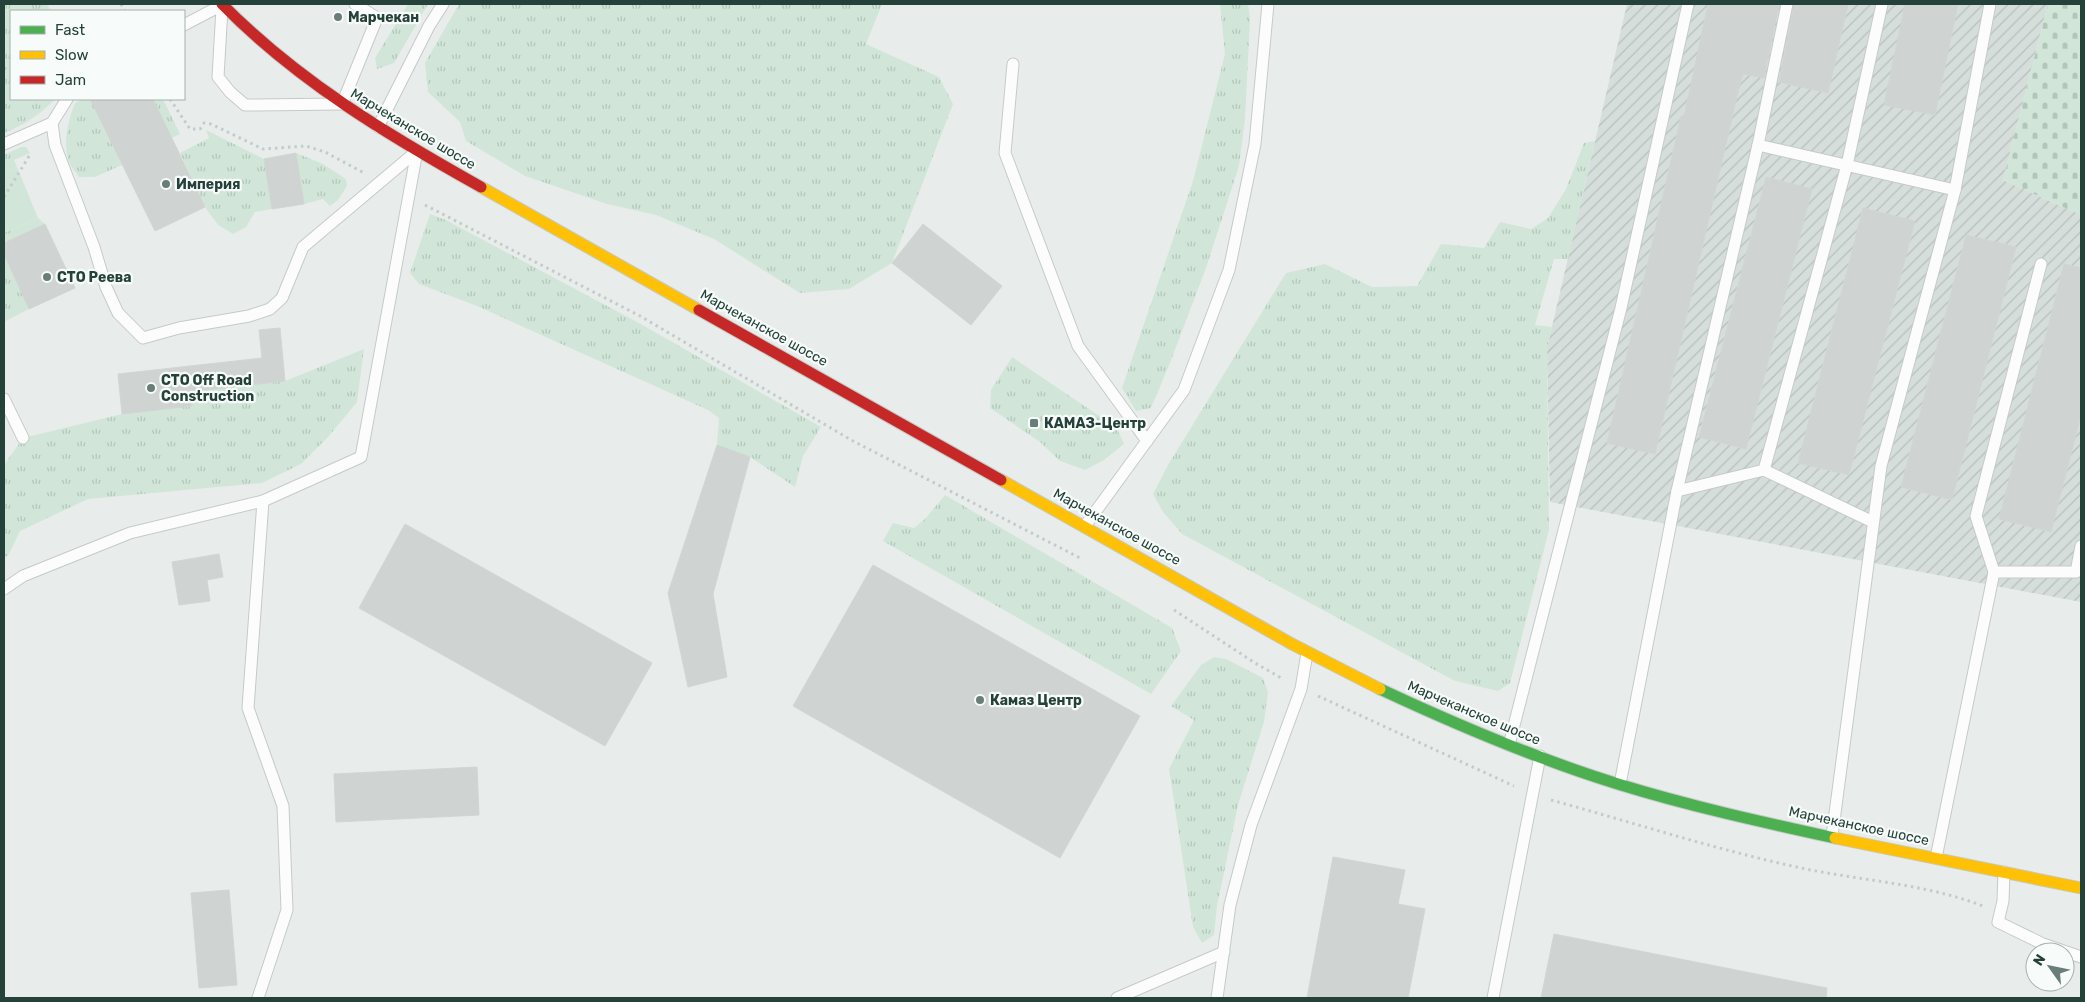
<svg xmlns="http://www.w3.org/2000/svg" width="2085" height="1002" font-family="Rubik,sans-serif">
  <style>
    .industrial { fill: url(#industrial-furrows) }
    .grass { fill: url(#grass-tufts) }
    .cemetery { fill: url(#cemetery-stones) }
    .park { fill: #d1e6d8 }
    .building { fill: #cfd4d2; stroke: #d1d6d4 }
    .lines { fill: none; stroke-linecap: round; stroke-linejoin: round }
    .lane-casing { stroke: #c5cac8; stroke-width: 13 }
    .fast-casing { stroke: #c3cbc8; stroke-width: 13 }
    .slow-casing { stroke: #c3cbc8; stroke-width: 13 }
    .jam-casing { stroke: #c3cbc8; stroke-width: 13 }
    .path { stroke: #c3ccca; stroke-width: 3; stroke-dasharray: 2.5 4; stroke-linecap: butt }
    .lane { stroke: #fcfcfc; stroke-width: 11 }
    .fast { stroke: #4caf50; stroke-width: 11 }
    .slow { stroke: #ffc107; stroke-width: 11 }
    .jam { stroke: #c62828; stroke-width: 11 }
    .poi-dot { fill: #697e78; stroke: #f7fbf9; stroke-width: 2 }
    .labels { text-anchor: middle; dominant-baseline: central; stroke-width: 4.5; stroke-linejoin: round; paint-order: stroke }
    .poi-label { font-size: 14px; font-weight: bold; fill: #24423a; stroke: #f7fbf9; text-anchor: start }
    .street-label { font-size: 14px; fill: #24423a; stroke: #f7fbf9 }
  </style>
  <defs>
    <pattern id="industrial-furrows" width="10" height="10" patternUnits="userSpaceOnUse" patternTransform="scale(1.25)"><rect width="10" height="10" fill="#d6dedb"/><path d="M-1 1l2-2M0 10L10 0M9 11l2-2" fill="none" stroke="#b8c0bd"/></pattern>
    <pattern id="grass-tufts" width="24" height="20" patternUnits="userSpaceOnUse" patternTransform="scale(1.25)"><rect width="24" height="20" fill="#d1e6d8"/><path d="M3 7l-1-3M5 7V3M7 7l1-3M15 17l-1-3M17 17v-4M19 17l1-3" fill="none" stroke="#b3c6ba"/></pattern>
    <pattern id="cemetery-stones" width="16" height="16" patternUnits="userSpaceOnUse" patternTransform="scale(1.25)"><rect width="16" height="16" fill="#d1e6d8"/><path d="M2 7V4a2 2 0 0 1 4 0v3zM10 15v-3a2 2 0 0 1 4 0v3z" fill="#b3c6ba"/></pattern>
  </defs>
  <rect width="100%" height="100%" fill="#e8edeb"/>
  <!-- industrial -->
  <path class="industrial" d="M1627 4H2048L2003 180 2081 215V602L1550 502 1547 348Z"/>
  <!-- grass -->
  <g class="grass">
    <path d="M4 4H47L51 11H11V99H55C40 115 24 125 4 133Z"/>
    <path d="M408 4H428L394 63 377 69 375 58Z"/>
    <path d="M459 4H882L866 44 939 77 953 104 892 263 849 289 800 293 714 239 656 215 607 204 525 176 466 141 460 122 428 92 425 63Z"/>
    <path d="M1220 4H1248L1250 19 1245 119 1239 166 1206 268 1170 363 1151 408 1136 411 1122 388 1193 181 1225 54Z"/>
    <path d="M82 99H90L122 165 95 177H79C77 173 72 169 70 164 62 146 68 120 75 103Z"/>
    <path d="M153 99H163L180 134 172 138Z"/>
    <path d="M206 130 264 159 272 209 255 212 246 227 233 234 218 225 205 207 180 153 209 138Z"/>
    <path d="M1595 141 1568 259H1554L1535 325 1552 327 1547 348 1549 530 1510 683 1498 691 1455 681 1182 534 1163 512 1153 494 1168 465 1286 273 1325 264 1372 287 1417 286 1441 244 1484 248 1500 222 1531 229 1548 218 1566 189 1584 143Z"/>
    <path d="M21 147H26L30 153 14 160 17 167 4 173V155Z"/>
    <path d="M296 153 323 164 346 179 347 186 338 200 330 206 323 199 304 204Z"/>
    <path d="M430 214 446 220 639 323 821 427 803 456 795 487 750 457 717 445 719 418 708 410 477 306 419 284 410 273Z"/>
    <path d="M38 218 45 224 4 243V233Z"/>
    <path d="M4 254 29 309 4 322Z"/>
    <path d="M364 349 357 402 329 436 301 464 262 483 88 499 20 531 8 556 4 557V465L23 438 122 414 191 406 190 392 285 381Z"/>
    <path d="M1012 357 1117 428 1124 444 1104 460 1085 470 1060 461 1040 442 990 408 991 390Z"/>
    <path d="M945 495 1172 628 1181 651 1151 694 883 541 893 523 914 528 925 519Z"/>
    <path d="M1214 657 1226 659 1263 678 1268 692 1264 722 1238 805 1217 906 1214 935 1202 943 1193 927 1169 769 1194 720 1171 706 1201 665Z"/>
  </g>
  <!-- cemetery -->
  <path class="cemetery" d="M2048 4H2081V215L2003 180Z"/>
  <!-- park -->
  <path class="park" d="M17 167 38 218 4 233V173Z"/>
  <!-- building -->
  <g class="building">
    <path d="M1708 4H1779L1764 78 1743 74 1737 96 1655 454 1607 443 1681 116 1684 117Z"/>
    <path d="M1794 4H1848L1828 93 1779 82Z"/>
    <path d="M1905 4H1958L1935 115 1884 105Z"/>
    <path d="M90 99H153L205 207 155 231Z"/>
    <path d="M296 153 304 204 272 209 264 159Z"/>
    <path d="M1766 177 1812 189 1746 449 1699 437Z"/>
    <path d="M1863 208 1915 221 1849 475 1798 463Z"/>
    <path d="M45 224 75 288 29 309 4 254V243Z"/>
    <path d="M923 224 1002 286 971 325 892 263Z"/>
    <path d="M1966 235 2016 247 1952 500 1901 487Z"/>
    <path d="M2064 264 2081 268V415L2051 532 1999 519Z"/>
    <path d="M280 328 285 381 190 392 192 406 122 414 118 374 262 358 259 330Z"/>
    <path d="M717 445 750 457 713 594 727 677 688 687 668 593Z"/>
    <path d="M405 524 652 663 605 746 359 608Z"/>
    <path d="M219 554 223 577 207 580 210 601 179 605 172 562Z"/>
    <path d="M873 565 1140 716 1060 858 793 706Z"/>
    <path d="M477 767 479 815 336 822 334 774Z"/>
    <path d="M1333 857 1405 870 1398 904 1425 909 1408 998H1307Z"/>
    <path d="M229 890 237 985 199 988 191 893Z"/>
    <path d="M1554 934 1827 988 1826 998H1541Z"/>
  </g>
  <g class="lines">
    <!-- lane casing -->
    <g class="lane-casing">
      <g id="lane">
        <path d="M1787 4 1758 145 1955 190"/>
        <path d="M222 8 218 77 230 92 245 105 342 104 377 18 355 4"/>
        <path d="M184 25 224 4"/>
        <path d="M1013 64 1005 153 1078 346 1147 441"/>
        <path d="M52 123 67 99"/>
        <path d="M378 127 429 26 443 4"/>
        <path d="M4 144 52 123 55 145 94 247 106 287 118 313 143 338 179 328 249 316 270 309 282 298 303 247 417 151"/>
        <path d="M4 399 23 438"/>
        <path d="M1764 470 1873 522"/>
        <path d="M1677 491 1758 145"/>
        <path d="M1085 526 1184 390 1229 270 1255 144 1268 4"/>
        <path d="M1994 572 1976 516 2041 264"/>
        <path d="M4 589 23 576 130 533 263 501 361 457 417 151"/>
        <path d="M1509 745 1621 308 1688 4"/>
        <path d="M1620 784 1677 491 1764 470 1847 165 1882 4"/>
        <path d="M1832 836 1881 466 1955 190 1990 4"/>
        <path d="M1936 858 1994 572H2076L2081 546"/>
        <path d="M2004 872 2003 901 1998 922 2043 944 2081 957"/>
        <path d="M258 998 287 910 283 806 248 708 263 501"/>
        <path d="M1117 998 1224 952"/>
        <path d="M1217 998 1230 905 1251 825 1301 689 1307 653"/>
        <path d="M1493 998 1540 756"/>
      </g>
    </g>
    <!-- fast casing -->
    <g class="fast-casing">
      <path id="fast" d="M1380 689C1457 725 1537 759 1618 784 1689 806 1762 822 1835 838"/>
    </g>
    <!-- slow casing -->
    <g class="slow-casing">
      <g id="slow">
        <path d="M481 187 699 310"/>
        <path d="M1001 480 1292 644 1380 689"/>
        <path d="M1835 838 2081 888"/>
      </g>
    </g>
    <!-- jam casing -->
    <g class="jam-casing">
      <g id="jam">
        <path d="M222 4C298 81 388 135 481 187"/>
        <path d="M699 310 1001 480"/>
      </g>
    </g>
    <!-- path -->
    <g class="path">
      <path d="M121 4 125 11"/>
      <path d="M4 68 11 70"/>
      <path d="M170 99 190 129H200L204 123 211 124 263 149 306 146 325 152 364 173"/>
      <path d="M4 197 31 153"/>
      <path d="M425 205 640 316 853 441 1082 559"/>
      <path d="M1174 610 1255 663 1283 679"/>
      <path d="M1318 696 1514 786"/>
      <path d="M1551 800C1635 823 1720 851 1806 869 1865 881 1926 884 1983 906"/>
    </g>
    <!-- lane -->
    <use href="#lane" class="lane"/>
    <!-- fast -->
    <use href="#fast" class="fast"/>
    <!-- slow -->
    <use href="#slow" class="slow"/>
    <!-- jam -->
    <use href="#jam" class="jam"/>
  </g>
  <!-- markers -->
  <g class="poi-dot">
    <circle cx="338" cy="17" r="5"/>
    <circle cx="166" cy="184" r="5"/>
    <circle cx="47" cy="277" r="5"/>
    <circle cx="151" cy="388" r="5"/>
    <rect x="1029" y="418" width="10" height="10" rx="2.5"/>
    <circle cx="980" cy="700" r="5"/>
  </g>
  <g class="labels">
    <!-- poi labels -->
    <g class="poi-label">
      <text x="348" y="17">Марчекан</text>
      <text x="176" y="184">Империя</text>
      <text x="57" y="277">СТО Реева</text>
      <text x="161" y="380">СТО Off Road<tspan x="161" dy="16">Construction</tspan></text>
      <text x="1044" y="423">КАМАЗ-Центр</text>
      <text x="990" y="700">Камаз Центр</text>
    </g>
    <!-- street labels -->
    <g class="street-label">
      <text transform="translate(413 129) rotate(31)">Марчеканское шоссе</text>
      <text transform="translate(764 328) rotate(29)">Марчеканское шоссе</text>
      <text transform="translate(1117 527) rotate(29)">Марчеканское шоссе</text>
      <text transform="translate(1474 713) rotate(23)">Марчеканское шоссе</text>
      <text transform="translate(1859 826) rotate(12)">Марчеканское шоссе</text>
    </g>
  </g>
  <!-- border -->
  <rect width="2085" height="1002" fill="none" stroke="#24423a" stroke-width="10"/>
  <!-- legend -->
  <rect x="10" y="10" width="175" height="90" fill="#f7fbf9" stroke="#a3b1ad"/>
  <rect x="20" y="26" width="25" height="8" fill="#4caf50" stroke="#a3b1ad"/>
  <text x="55" y="35" font-size="15" fill="#24423a">Fast</text>
  <rect x="20" y="51" width="25" height="8" fill="#ffc107" stroke="#a3b1ad"/>
  <text x="55" y="60" font-size="15" fill="#24423a">Slow</text>
  <rect x="20" y="76" width="25" height="8" fill="#c62828" stroke="#a3b1ad"/>
  <text x="55" y="85" font-size="15" fill="#24423a">Jam</text>
  <!-- north arrow -->
  <g transform="translate(2050 967) rotate(303)"><circle r="24" fill="#f7fbf9" stroke="#a3b1ad"/>
  <path d="M0-4L9 19L0 12L-9 19Z" fill="#697e78"/>
  <text y="-8" font-size="14" font-weight="bold" text-anchor="middle" fill="#24423a">N</text>
  </g>
</svg>
